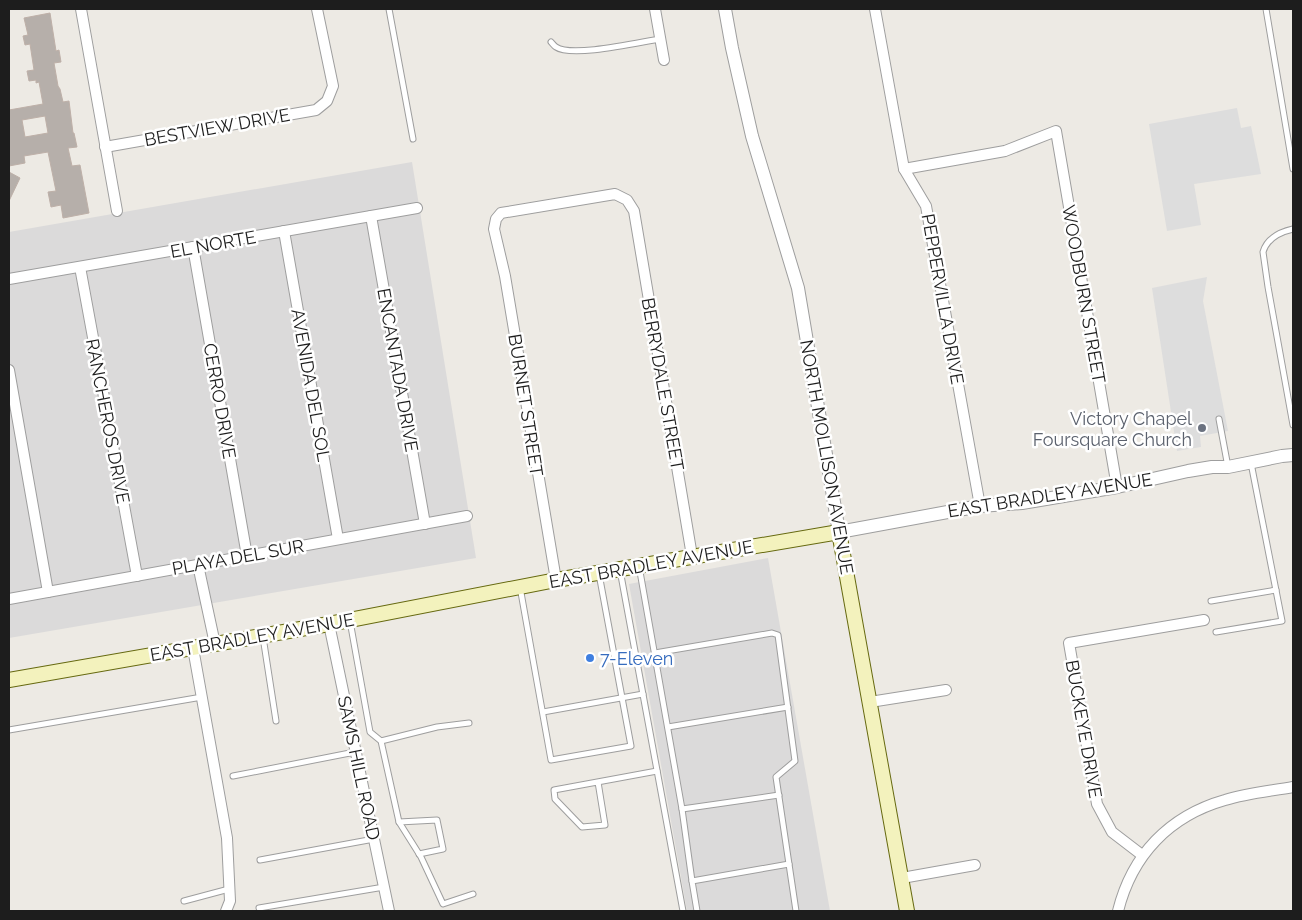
<svg xmlns="http://www.w3.org/2000/svg" width="1302" height="920" font-family="Raleway,sans-serif">
  <style>
    .residential { fill: #dbdada }
    .parking { fill: #ddd }
    .building { fill: #b6afaa; stroke: #beb0a8; fill-rule: evenodd }
    .lines { fill: none; stroke-linecap: round; stroke-linejoin: round }
    .service-casing { stroke: #9e9e9e; stroke-width: 7 }
    .minor-casing { stroke: #9e9e9e; stroke-width: 12 }
    .tertiary-casing { stroke: #9e9e9e; stroke-width: 14 }
    .secondary-casing { stroke: #666910; stroke-width: 16 }
    .service { stroke: #fff; stroke-width: 5 }
    .minor { stroke: #fff; stroke-width: 10 }
    .tertiary { stroke: #fff; stroke-width: 12 }
    .secondary { stroke: #f3f2bd; stroke-width: 14 }
    .worship-dot { fill: #6b7280; stroke: #fff; stroke-width: 2 }
    .shop-dot { fill: #3f7fe0; stroke: #fff; stroke-width: 2 }
    .labels { text-anchor: middle; dominant-baseline: central; stroke-width: 5; stroke-linejoin: round; paint-order: stroke }
    .street-label { font-size: 18px; fill: #1d1d1d; stroke: #fff }
    .worship-label { font-size: 18px; fill: #5b616d; stroke: #fff; text-anchor: end }
    .shop-label { font-size: 18px; fill: #366cbe; stroke: #fff; text-anchor: start }
  </style>
  <rect width="100%" height="100%" fill="#edeae4"/>
  <!-- residential -->
  <g class="residential">
    <path d="M412 162 476 558 9 638V232Z"/>
    <path d="M768 558 830 911H687L629 584Z"/>
  </g>
  <!-- parking -->
  <g class="parking">
    <path d="M1237 108 1241 128 1251 126 1261 174 1194 184 1201 225 1167 231 1149 124Z"/>
    <path d="M1207 277 1203 301 1228 431 1200 436 1201 447 1177 451 1152 288Z"/>
  </g>
  <!-- building -->
  <g class="building">
    <path d="M50 13 56 51 59 50 61 62 54 63 58 86 60 89 63 102 69 101 73 133H74L77 147 68 148 72 166 80 165 89 213 63 218 61 205 51 207 48 192 56 191 48 152 24 156 25 163 9 166V110L43 104 39 82 36 83V80L29 81 27 71 34 70 30 44 25 45 23 36 28 35 24 18ZM45 116 48 133 25 137 22 120Z"/>
    <path d="M9 172 20 178 9 201Z"/>
  </g>
  <g class="lines">
    <!-- service casing -->
    <g class="service-casing">
      <g id="service">
        <path d="M389 9 413 139"/>
        <path d="M1266 9 1293 169"/>
        <path d="M551 42C553 44 554 46 556 47 572 58 640 42 660 39"/>
        <path d="M1293 229C1280 232 1267 238 1263 252L1268 287 1293 425"/>
        <path d="M1219 419 1228 467"/>
        <path d="M639 566 682 809 692 881"/>
        <path d="M620 570 683 911"/>
        <path d="M520 587 551 760 631 746 599 574"/>
        <path d="M1211 601 1276 590"/>
        <path d="M350 621 370 732 381 741 399 822 421 857 443 904 473 894"/>
        <path d="M1216 632 1282 621 1251 463"/>
        <path d="M263 637 276 721"/>
        <path d="M655 653 772 633 778 635 795 761 776 777 796 911"/>
        <path d="M543 712 643 694"/>
        <path d="M668 727 788 707"/>
        <path d="M9 730 202 697"/>
        <path d="M381 741 437 727 469 723"/>
        <path d="M233 776 355 752"/>
        <path d="M598 782 605 825 582 827 555 799 554 790 657 771"/>
        <path d="M682 809 779 795"/>
        <path d="M399 822 437 820 443 849 419 854"/>
        <path d="M260 860 374 839"/>
        <path d="M184 901 229 889"/>
        <path d="M259 908 384 887"/>
        <path d="M697 911 692 881 789 864"/>
      </g>
    </g>
    <!-- minor casing -->
    <g class="minor-casing">
      <g id="minor">
        <path d="M81 9 117 211"/>
        <path d="M655 9 664 60"/>
        <path d="M875 9 904 169 926 206 980 506"/>
        <path d="M105 147 316 110 327 101 333 86 317 9"/>
        <path d="M904 169 1005 151 1056 131 1117 487"/>
        <path d="M371 216 425 524"/>
        <path d="M284 231 338 539"/>
        <path d="M193 247 247 556"/>
        <path d="M80 267 137 576"/>
        <path d="M9 279 417 208"/>
        <path d="M9 370 48 592"/>
        <path d="M198 565 215 644"/>
        <path d="M556 580 505 276 494 229 496 219 501 213 615 194 627 200 634 211 692 556"/>
        <path d="M9 599 467 516"/>
        <path d="M329 624 389 911"/>
        <path d="M193 648 227 838 230 901 226 911"/>
        <path d="M870 702 946 690"/>
        <path d="M1142 855 1112 832 1097 804 1069 643 1204 620"/>
        <path d="M902 878 975 865"/>
        <path d="M1118 911C1132 855 1169 816 1225 800 1247 793 1271 791 1293 787"/>
      </g>
    </g>
    <!-- tertiary casing -->
    <g class="tertiary-casing">
      <path id="tertiary" d="M725 9 732 48 752 136 798 288 839 532 980 506 1022 503 1117 487 1188 471 1212 467H1228L1282 456 1293 455"/>
    </g>
    <!-- secondary casing -->
    <g class="secondary-casing">
      <path id="secondary" d="M9 680 329 624 556 580 839 532 907 911"/>
    </g>
    <!-- service -->
    <use href="#service" class="service"/>
    <!-- minor -->
    <use href="#minor" class="minor"/>
    <!-- tertiary -->
    <use href="#tertiary" class="tertiary"/>
    <!-- secondary -->
    <use href="#secondary" class="secondary"/>
  </g>
  <!-- markers -->
  <circle class="worship-dot" cx="1202" cy="428" r="5"/>
  <circle class="shop-dot" cx="590" cy="658" r="5"/>
  <g class="labels">
    <!-- street labels -->
    <g class="street-label">
      <text transform="translate(217 127) rotate(-10)">BESTVIEW DRIVE</text>
      <text transform="translate(213 244) rotate(-10)">EL NORTE</text>
      <text transform="translate(1084 294) rotate(80)">WOODBURN STREET</text>
      <text transform="translate(943 299) rotate(80)">PEPPERVILLA DRIVE</text>
      <text transform="translate(398 370) rotate(80)">ENCANTADA DRIVE</text>
      <text transform="translate(663 384) rotate(80)">BERRYDALE STREET</text>
      <text transform="translate(311 385) rotate(80)">AVENIDA DEL SOL</text>
      <text transform="translate(220 401) rotate(80)">CERRO DRIVE</text>
      <text transform="translate(526 405) rotate(81)">BURNET STREET</text>
      <text transform="translate(108 421) rotate(79)">RANCHEROS DRIVE</text>
      <text transform="translate(827 457) rotate(80)">NORTH MOLLISON AVENUE</text>
      <text transform="translate(1050 495) rotate(-9)">EAST BRADLEY AVENUE</text>
      <text transform="translate(238 557) rotate(-10)">PLAYA DEL SUR</text>
      <text transform="translate(651 564) rotate(-10)">EAST BRADLEY AVENUE</text>
      <text transform="translate(252 637) rotate(-10)">EAST BRADLEY AVENUE</text>
      <text transform="translate(1084 729) rotate(80)">BUCKEYE DRIVE</text>
      <text transform="translate(359 768) rotate(78)">SAMS HILL ROAD</text>
    </g>
    <!-- worship labels -->
    <g class="worship-label">
      <text x="1192" y="418">Victory Chapel<tspan x="1192" dy="21">Foursquare Church</tspan></text>
    </g>
    <!-- shop labels -->
    <g class="shop-label">
      <text x="600" y="658">7-Eleven</text>
    </g>
  </g>
  <!-- border -->
  <rect width="1302" height="920" fill="none" stroke="#1d1d1d" stroke-width="20"/>
</svg>
